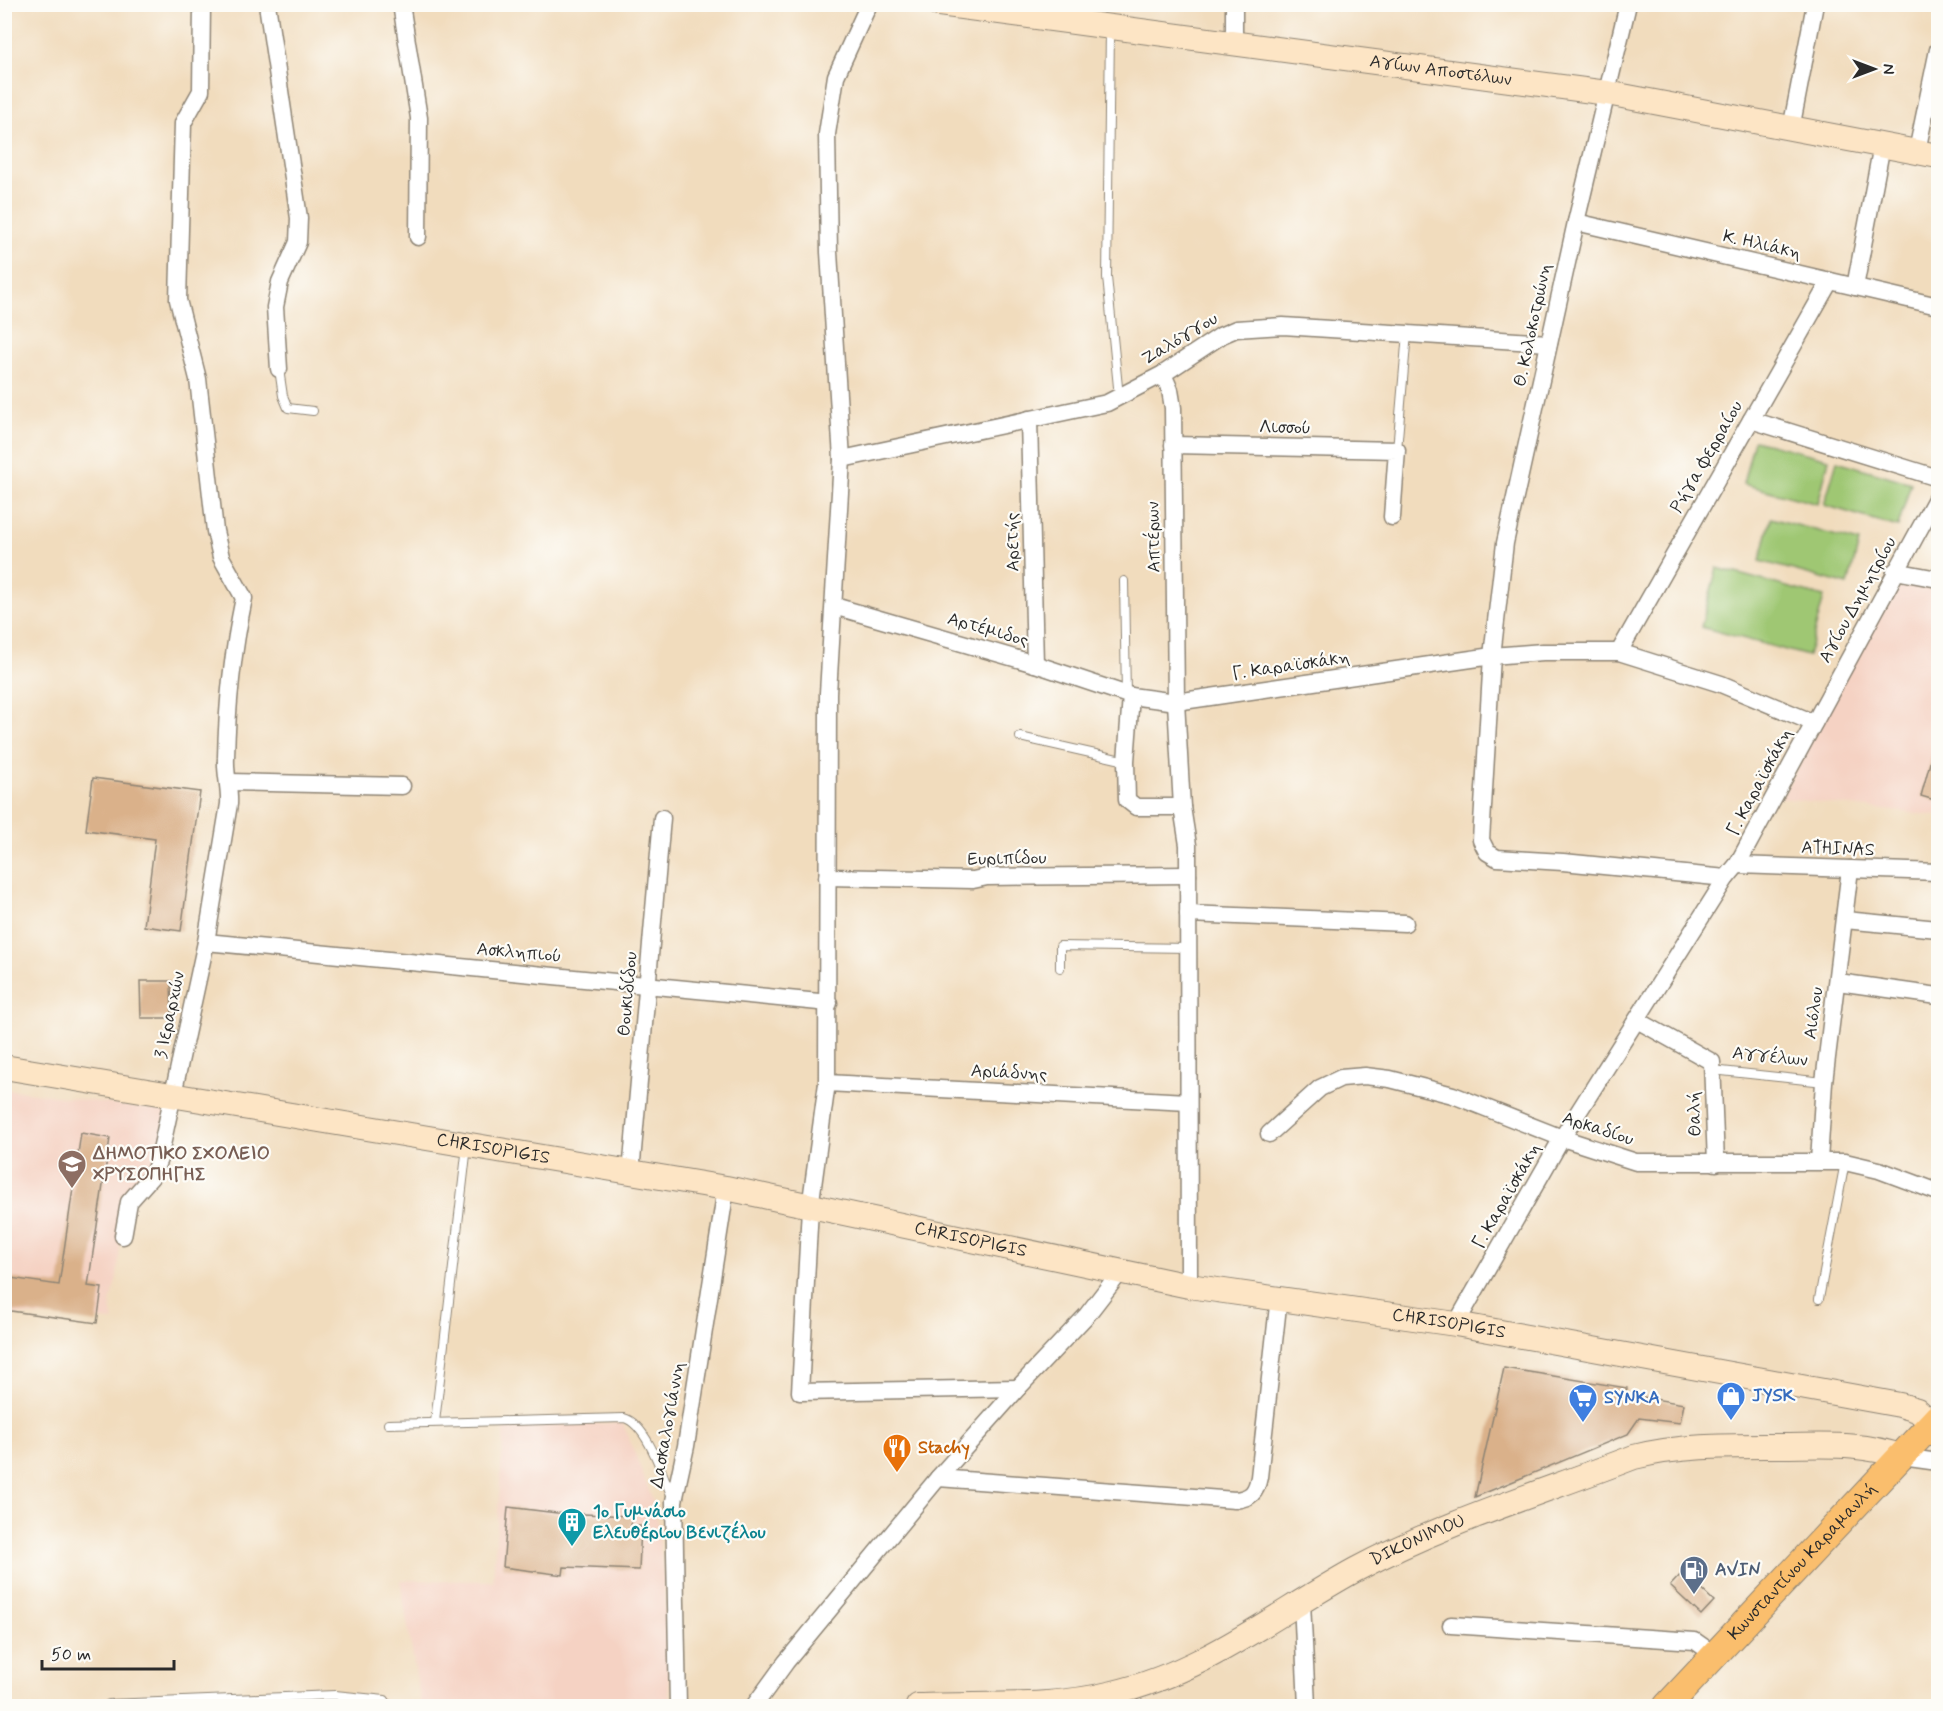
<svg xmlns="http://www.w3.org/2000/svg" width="1943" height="1711" font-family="Mynerve,sans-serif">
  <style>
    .built { fill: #f5d2c3 }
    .green { fill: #9fc773; stroke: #65794f; stroke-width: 1.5 }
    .building { fill: #dab18a }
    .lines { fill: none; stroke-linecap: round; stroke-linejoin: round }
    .lane-casing { stroke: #8e8474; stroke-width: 10 }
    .street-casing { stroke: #8e8474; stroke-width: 19 }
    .secondary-casing { stroke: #8e8474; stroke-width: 26 }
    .primary-casing { stroke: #8e8474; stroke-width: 29 }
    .lane { stroke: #fff; stroke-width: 8 }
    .street { stroke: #fff; stroke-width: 16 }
    .secondary { stroke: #fde5c5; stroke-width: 24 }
    .primary { stroke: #fabe6d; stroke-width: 27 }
    .labels { text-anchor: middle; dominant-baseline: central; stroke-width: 4.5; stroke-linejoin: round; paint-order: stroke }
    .street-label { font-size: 18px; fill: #2b2b2b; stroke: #fdfcf7 }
    .education-label { font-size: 18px; font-weight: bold; fill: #785e54; stroke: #fdfcf7; text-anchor: start }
    .shop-label { font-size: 18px; font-weight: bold; fill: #366cbe; stroke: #fdfcf7; text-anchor: start }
    .food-label { font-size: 18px; font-weight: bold; fill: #c56008; stroke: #fdfcf7; text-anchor: start }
    .culture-label { font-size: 18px; font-weight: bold; fill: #0d838f; stroke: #fdfcf7; text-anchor: start }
    .service-label { font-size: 18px; font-weight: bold; fill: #4e5e75; stroke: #fdfcf7; text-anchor: start }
  </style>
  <rect width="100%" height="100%" fill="#fdfcf7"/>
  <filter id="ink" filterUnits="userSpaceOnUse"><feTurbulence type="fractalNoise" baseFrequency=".0167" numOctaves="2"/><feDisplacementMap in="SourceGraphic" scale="12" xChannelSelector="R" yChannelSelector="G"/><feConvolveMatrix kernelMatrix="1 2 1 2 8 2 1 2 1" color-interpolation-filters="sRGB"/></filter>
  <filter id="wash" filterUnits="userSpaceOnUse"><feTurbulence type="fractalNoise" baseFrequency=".008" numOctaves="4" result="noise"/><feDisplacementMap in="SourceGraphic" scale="24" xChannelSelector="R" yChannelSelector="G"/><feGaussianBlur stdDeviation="1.35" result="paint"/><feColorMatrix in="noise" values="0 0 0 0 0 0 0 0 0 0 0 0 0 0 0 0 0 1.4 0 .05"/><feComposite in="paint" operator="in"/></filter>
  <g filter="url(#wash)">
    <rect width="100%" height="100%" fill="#f1dcbd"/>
    <!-- built -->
    <g class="built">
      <path d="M1897 576 1938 583V816L1781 798Z"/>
      <path d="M5 1089 169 1112 154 1170 124 1209 117 1277 110 1303 114 1321 5 1314Z"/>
      <path d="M623 1423 656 1508 664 1582 670 1706H421L400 1580 493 1581 504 1426Z"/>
    </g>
    <!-- green -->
    <g class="green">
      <path d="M1754 440 1829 459 1818 504 1743 484Z"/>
      <path d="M1837 461 1911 483 1898 527 1824 505Z"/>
      <path d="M1771 518 1859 542 1848 585 1760 561Z"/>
      <path d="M1717 568 1824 597 1808 656 1701 627Z"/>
    </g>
    <g id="blocks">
      <!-- building -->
      <g class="building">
        <path d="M1934 748 1938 749V801L1921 796Z"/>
        <path d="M93 778 200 792 181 931 144 926 155 839 86 830Z"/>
        <path d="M140 981H171L172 1018H141Z"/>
        <path d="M81 1133 110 1138 88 1286 102 1288 97 1323 4 1310V1277L59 1285Z"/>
        <path d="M1504 1368 1627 1388 1625 1394 1684 1404 1680 1423 1639 1418 1628 1434 1475 1497Z"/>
        <path d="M508 1507 557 1513 632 1516 631 1526H641L639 1570 564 1567 563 1575 503 1567Z"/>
        <path d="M1683 1572 1714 1601 1701 1615 1670 1586Z"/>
      </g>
    </g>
  </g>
  <g filter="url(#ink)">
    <use href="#blocks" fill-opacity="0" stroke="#8e8474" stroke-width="1.5"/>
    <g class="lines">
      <!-- lane casing -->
      <g class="lane-casing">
        <g id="lane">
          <path d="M1110 29 1107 277 1119 397"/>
          <path d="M279 369 283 396 288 408 313 411"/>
          <path d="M1397 450 1407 333"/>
          <path d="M1124 581 1126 695"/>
          <path d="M1020 737 1126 761"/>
          <path d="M1060 968V946L1188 948"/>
          <path d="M1712 1070 1824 1082"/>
          <path d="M1819 1299 1845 1162"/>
          <path d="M435 1422 467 1146"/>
          <path d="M388 1424 624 1418C647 1424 663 1476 672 1497"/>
          <path d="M109 1704 335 1695 385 1700 388 1706"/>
        </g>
      </g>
      <!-- street casing -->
      <g class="street-casing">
        <g id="street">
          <path d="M267 4 299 218 298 242 280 282 275 307 279 369"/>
          <path d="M401 4 419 118 418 237"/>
          <path d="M869 4 836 76 827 134 829 252 842 459 828 693 827 1083 810 1208 800 1392 1018 1388"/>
          <path d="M1628 4 1576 222 1505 543 1492 656 1481 840 1487 852 1497 858 1563 862 1726 878"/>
          <path d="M1234 45V4"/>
          <path d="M1791 129 1815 4"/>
          <path d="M1917 151 1938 50"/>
          <path d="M1576 222 1938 306"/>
          <path d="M1855 287 1882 145"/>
          <path d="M1163 374 1170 390 1173 408 1176 702 1182 807"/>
          <path d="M1029 419 1035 664"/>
          <path d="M1751 420 1938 478"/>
          <path d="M1173 445 1397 450 1392 517"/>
          <path d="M842 459 1107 403 1163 374 1222 335 1236 329 1283 326 1549 343"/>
          <path d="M1895 571 1938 579"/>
          <path d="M834 606 1035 664 1131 696"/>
          <path d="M1619 652 1830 281"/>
          <path d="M230 782 402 786"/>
          <path d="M1737 865 1938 872"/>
          <path d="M827 877 973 880 987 877 1188 875"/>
          <path d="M1188 914 1405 923"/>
          <path d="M1845 920 1938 929"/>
          <path d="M206 942 829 1003"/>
          <path d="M1838 982 1938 996"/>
          <path d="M1637 1020 1712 1062 1716 1163"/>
          <path d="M827 1083 1188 1102"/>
          <path d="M1269 1134 1320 1088 1341 1078 1365 1076 1390 1079 1453 1095 1562 1138 1636 1162H1845L1879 1170 1938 1192"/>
          <path d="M1819 1161 1824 1082 1850 869"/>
          <path d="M631 1173 662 818"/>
          <path d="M123 1236 129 1202 152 1176 159 1159 206 942 229 804C230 788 225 774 226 758 227 705 233 650 244 598L221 557 215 531 198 379 178 300 183 123 201 91 202 4"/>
          <path d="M1189 1286 1188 845 1182 807H1136L1127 800 1126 761 1131 696 1176 702 1492 656 1543 652H1619L1721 684 1814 723"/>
          <path d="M1456 1324 1562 1138 1726 878 1737 865 1938 495"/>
          <path d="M1902 1457 1938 1462"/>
          <path d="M938 1478 1235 1500C1251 1498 1256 1493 1259 1477L1279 1297"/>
          <path d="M1302 1602 1307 1706"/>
          <path d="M1451 1625 1695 1641 1715 1655"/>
          <path d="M678 1706 674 1501 686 1446 726 1188"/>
          <path d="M754 1706 786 1662 938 1478 1018 1388 1087 1315 1121 1271"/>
        </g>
      </g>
      <!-- secondary casing -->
      <g class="secondary-casing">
        <g id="secondary">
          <path id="s1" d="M939 4 1607 93 1938 156"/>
          <path id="s2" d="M4 1067 726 1188 1189 1286 1456 1324 1900 1405 1917 1410 1932 1423"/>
          <path id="s3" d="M918 1706C983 1703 1050 1709 1113 1693 1204 1672 1275 1614 1355 1570 1442 1523 1541 1493 1634 1457 1681 1445 1731 1446 1780 1446 1821 1446 1862 1442 1902 1457"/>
        </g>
      </g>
      <!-- primary casing -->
      <g class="primary-casing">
        <g id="primary">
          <path id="s4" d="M1667 1706 1938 1417"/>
        </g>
      </g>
      <!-- lane -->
      <use href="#lane" class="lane"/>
      <!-- street -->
      <use href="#street" class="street"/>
      <!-- secondary -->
      <use href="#secondary" class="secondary"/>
      <!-- primary -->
      <use href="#primary" class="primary"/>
    </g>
  </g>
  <!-- icons -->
  <defs>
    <g id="school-pin" transform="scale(1.5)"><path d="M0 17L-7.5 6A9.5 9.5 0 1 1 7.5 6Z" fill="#8d6e63" stroke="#fdfcf7"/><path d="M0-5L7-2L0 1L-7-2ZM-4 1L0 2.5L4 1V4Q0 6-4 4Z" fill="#fff"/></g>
    <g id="shop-pin" transform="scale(1.5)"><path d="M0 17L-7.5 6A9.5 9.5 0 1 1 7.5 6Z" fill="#3f7fe0" stroke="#fdfcf7"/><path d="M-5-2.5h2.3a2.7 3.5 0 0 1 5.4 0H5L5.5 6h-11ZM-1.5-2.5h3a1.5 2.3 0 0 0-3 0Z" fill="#fff"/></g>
    <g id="supermarket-pin" transform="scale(1.5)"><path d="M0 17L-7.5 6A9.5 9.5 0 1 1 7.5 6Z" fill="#3f7fe0" stroke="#fdfcf7"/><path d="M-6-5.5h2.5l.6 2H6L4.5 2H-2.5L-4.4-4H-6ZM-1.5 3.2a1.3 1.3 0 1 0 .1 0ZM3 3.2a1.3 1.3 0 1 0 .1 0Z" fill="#fff"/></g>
    <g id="restaurant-pin" transform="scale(1.5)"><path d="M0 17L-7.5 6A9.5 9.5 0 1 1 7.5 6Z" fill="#e8710a" stroke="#fdfcf7"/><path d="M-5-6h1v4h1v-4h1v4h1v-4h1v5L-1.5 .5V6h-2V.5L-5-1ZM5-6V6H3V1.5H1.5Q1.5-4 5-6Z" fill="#fff"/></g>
    <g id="building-pin" transform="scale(1.5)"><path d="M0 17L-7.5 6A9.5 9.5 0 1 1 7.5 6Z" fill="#0f9aa8" stroke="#fdfcf7"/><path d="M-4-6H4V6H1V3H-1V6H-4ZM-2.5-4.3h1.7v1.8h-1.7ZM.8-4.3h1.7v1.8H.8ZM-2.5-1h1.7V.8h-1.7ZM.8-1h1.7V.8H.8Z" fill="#fff"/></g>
    <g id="fuel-pin" transform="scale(1.5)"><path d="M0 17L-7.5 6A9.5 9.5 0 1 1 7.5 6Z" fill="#5c6f8a" stroke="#fdfcf7"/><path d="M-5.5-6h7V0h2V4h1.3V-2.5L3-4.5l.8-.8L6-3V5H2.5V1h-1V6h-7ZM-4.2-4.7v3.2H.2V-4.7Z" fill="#fff"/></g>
  </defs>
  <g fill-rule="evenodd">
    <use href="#school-pin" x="72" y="1164"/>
    <use href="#shop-pin" x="1731" y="1396"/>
    <use href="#supermarket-pin" x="1583" y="1398"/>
    <use href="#restaurant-pin" x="897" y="1448"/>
    <use href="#building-pin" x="572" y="1522"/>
    <use href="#fuel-pin" x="1694" y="1570"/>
  </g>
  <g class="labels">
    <!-- street labels -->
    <g class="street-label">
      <text stroke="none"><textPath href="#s1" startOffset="506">Αγίων Αποστόλων</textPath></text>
      <text transform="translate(1762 245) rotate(13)">Κ. Ηλιάκη</text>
      <text transform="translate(1533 325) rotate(-78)">Θ. Κολοκοτρώνη</text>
      <text transform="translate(1180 339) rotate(-31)">Ζαλόγγου</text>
      <text transform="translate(1285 428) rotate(1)">Λισσού</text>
      <text transform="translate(1707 457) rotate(-60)">Ρήγα Φερραίου</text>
      <text transform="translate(1154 537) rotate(-91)">Απτέρων</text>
      <text transform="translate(1013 542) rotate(-91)">Αρετής</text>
      <text transform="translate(1858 600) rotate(-61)">Αγίου Δημητρίου</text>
      <text transform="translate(988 630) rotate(16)">Αρτέμιδος</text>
      <text transform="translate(1291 666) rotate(-8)">Γ. Καραϊσκάκη</text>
      <text transform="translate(1760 782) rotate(-62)">Γ. Καραϊσκάκη</text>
      <text transform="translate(1838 849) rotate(2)">ATHINAS</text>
      <text transform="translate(1007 859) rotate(-1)">Ευριπίδου</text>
      <text transform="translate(519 953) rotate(5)">Ασκληπιού</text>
      <text transform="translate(628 994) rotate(-85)">Θουκιδίδου</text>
      <text transform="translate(1814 1013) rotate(-82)">Αιόλου</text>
      <text transform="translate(170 1015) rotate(-78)">3 Ιεραρχών</text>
      <text transform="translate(1770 1057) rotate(6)">Αγγέλων</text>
      <text transform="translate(1009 1073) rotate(3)">Αριάδνης</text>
      <text transform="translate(1695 1114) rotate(-92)">Θαλή</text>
      <text transform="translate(1598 1129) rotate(18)">Αρκαδίου</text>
      <text stroke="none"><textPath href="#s2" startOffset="496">CHRISOPIGIS</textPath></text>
      <text transform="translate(1507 1196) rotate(-60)">Γ. Καραϊσκάκη</text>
      <text stroke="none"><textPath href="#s2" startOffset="982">CHRISOPIGIS</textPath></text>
      <text stroke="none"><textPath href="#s2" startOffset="1468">CHRISOPIGIS</textPath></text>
      <text transform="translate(668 1425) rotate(-80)">Δασκαλογιάννη</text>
      <text stroke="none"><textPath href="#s3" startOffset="538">DIKONIMOU</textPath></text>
      <text stroke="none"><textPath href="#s4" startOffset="198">Κωνσταντίνου Καραμανλή</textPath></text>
    </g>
    <!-- education labels -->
    <g class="education-label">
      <text x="93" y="1154">ΔΗΜΟΤΙΚΟ ΣΧΟΛΕΙΟ<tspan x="93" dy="21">ΧΡΥΣΟΠΗΓΗΣ</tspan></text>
    </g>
    <!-- shop labels -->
    <g class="shop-label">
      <text x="1752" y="1396">JYSK</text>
      <text x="1604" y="1398">SYNKA</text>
    </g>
    <!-- food labels -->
    <g class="food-label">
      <text x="918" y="1448">Stachy</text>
    </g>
    <!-- culture labels -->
    <g class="culture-label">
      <text x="593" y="1512">1ο Γυμνάσιο<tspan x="593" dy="21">Ελευθέριου Βενιζέλου</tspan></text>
    </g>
    <!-- service labels -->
    <g class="service-label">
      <text x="1715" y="1570">AVIN</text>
    </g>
  </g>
  <!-- margin -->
  <rect width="1943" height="1711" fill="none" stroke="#fdfcf7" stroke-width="24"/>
  <!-- north arrow -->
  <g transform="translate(1874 69) rotate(90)" stroke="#fdfcf7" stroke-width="4.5" paint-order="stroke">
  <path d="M0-4.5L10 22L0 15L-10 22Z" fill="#2b2b2b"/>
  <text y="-9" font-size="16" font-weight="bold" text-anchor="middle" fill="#2b2b2b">N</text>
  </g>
  <!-- scale -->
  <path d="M42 1660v9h132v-9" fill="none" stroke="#2b2b2b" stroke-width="3"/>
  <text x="51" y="1660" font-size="18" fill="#2b2b2b" stroke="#fdfcf7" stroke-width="4.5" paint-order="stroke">50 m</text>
</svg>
